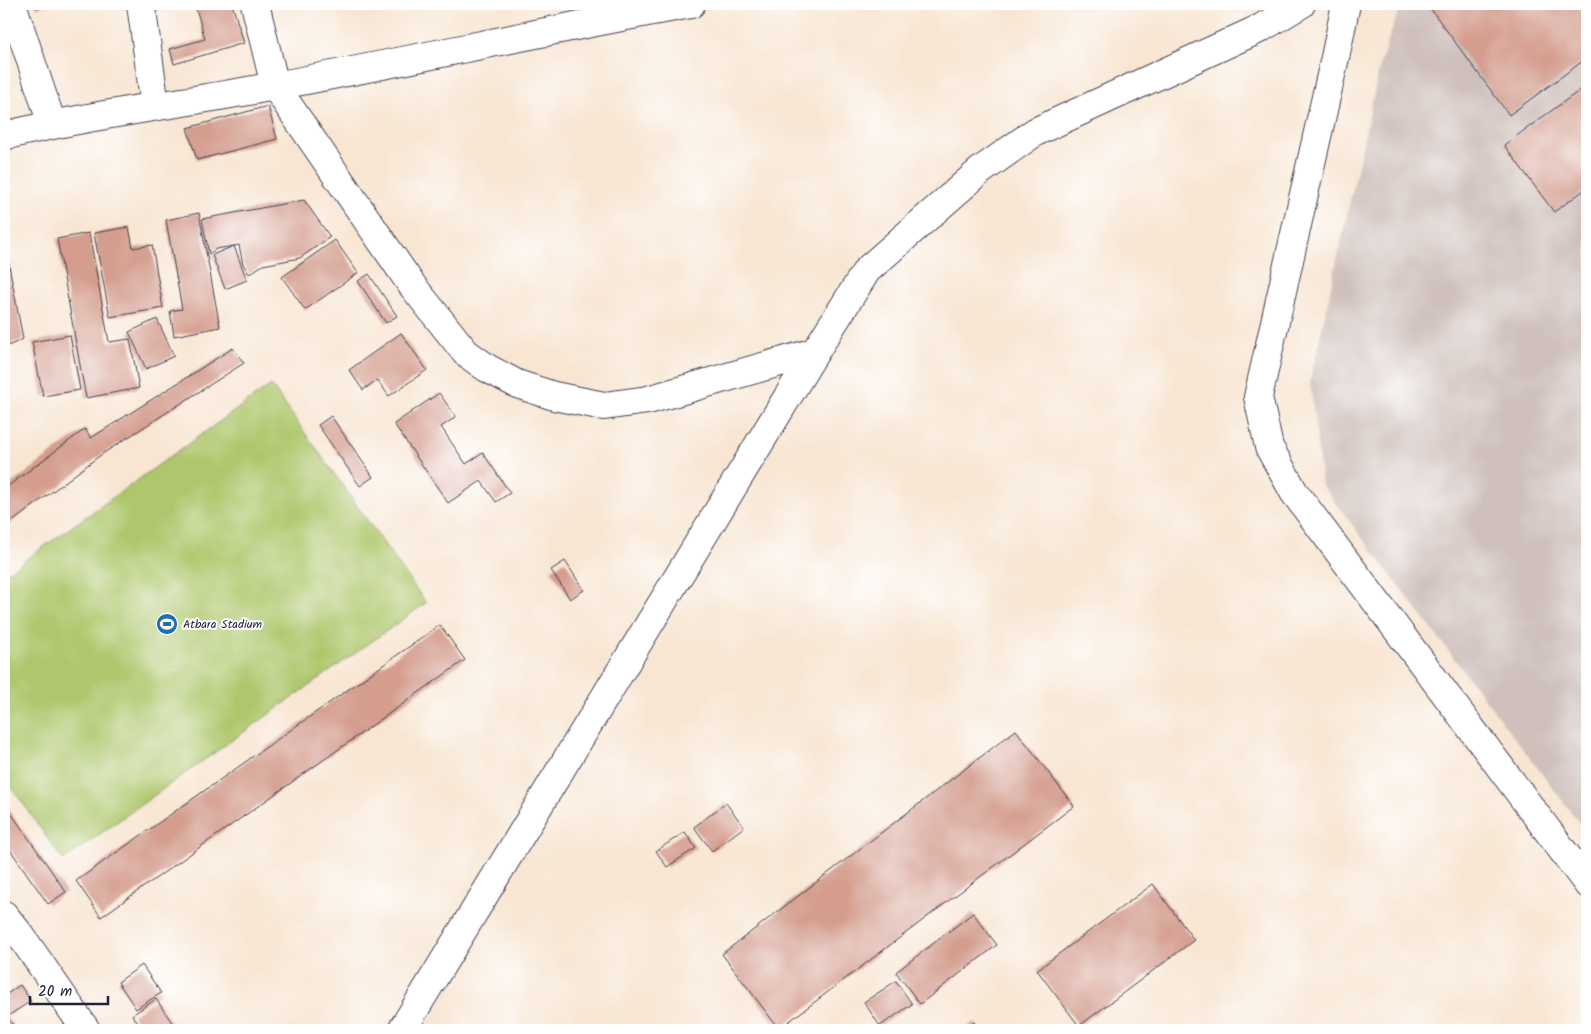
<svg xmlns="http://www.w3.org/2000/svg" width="1591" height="1034" font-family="Kalam,sans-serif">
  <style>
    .industrial { fill: #cfc0bb }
    .green { fill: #aec76c; stroke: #687454 }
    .building { fill: #d49d8e }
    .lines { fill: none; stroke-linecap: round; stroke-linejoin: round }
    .minor-casing { stroke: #423f52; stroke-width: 30 }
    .minor { stroke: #fff; stroke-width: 28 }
    .labels { text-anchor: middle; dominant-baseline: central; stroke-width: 4; stroke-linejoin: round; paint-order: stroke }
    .poi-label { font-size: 12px; fill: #22223b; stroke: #fff; text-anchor: start }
  </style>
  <rect width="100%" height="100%" fill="#fff"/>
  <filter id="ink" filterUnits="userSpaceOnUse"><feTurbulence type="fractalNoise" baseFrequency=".02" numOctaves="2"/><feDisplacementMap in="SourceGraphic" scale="10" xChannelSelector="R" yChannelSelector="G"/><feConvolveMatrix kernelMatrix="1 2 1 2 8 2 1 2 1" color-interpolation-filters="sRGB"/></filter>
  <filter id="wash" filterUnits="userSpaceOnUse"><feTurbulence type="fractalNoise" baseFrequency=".0096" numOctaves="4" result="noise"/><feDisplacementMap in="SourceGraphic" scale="20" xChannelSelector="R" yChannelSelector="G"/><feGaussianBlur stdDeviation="1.12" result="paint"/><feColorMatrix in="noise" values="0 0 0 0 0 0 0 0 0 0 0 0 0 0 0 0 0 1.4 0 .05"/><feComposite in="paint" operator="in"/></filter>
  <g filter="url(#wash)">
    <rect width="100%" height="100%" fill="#f8e6d3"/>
    <!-- industrial -->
    <path class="industrial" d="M1401 4H1587V833L1322 485 1310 382 1381 61Z"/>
    <!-- green -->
    <path class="green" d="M271 385 426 603 63 860 4 777V575Z"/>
    <g id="blocks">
      <!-- building -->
      <g class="building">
        <path d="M35 4H48L37 8Z"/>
        <path d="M198 4H232L244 43 174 64 170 49 205 39 195 5Z"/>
        <path d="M1427 4H1587V58L1509 115Z"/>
        <path d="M1587 85V188L1554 212 1504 145Z"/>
        <path d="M268 106 277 139 197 160 187 128Z"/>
        <path d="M304 200 330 237 300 258 263 265 249 274 243 264 239 245 234 246 247 280 225 289 212 255 234 246 216 249 209 254 202 219Z"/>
        <path d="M199 213 220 327 174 336 170 311 182 309 166 220Z"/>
        <path d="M129 227 133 248 152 245 163 308 110 317 94 233Z"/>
        <path d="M89 233 109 342 130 339 139 388 86 398 57 239Z"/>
        <path d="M4 239 23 339 4 348Z"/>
        <path d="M335 240 358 273 305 310 282 277Z"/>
        <path d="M369 274 397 316 386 323 358 281Z"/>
        <path d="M157 319 174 356 146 369 129 332Z"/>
        <path d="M401 333 427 370 389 396 377 380 363 390 349 370Z"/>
        <path d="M70 335 80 390 43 396 32 342Z"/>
        <path d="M233 348 244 363 102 454 4 528V503L8 499 4 494V489L85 429 91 438Z"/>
        <path d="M439 393 456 417 441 427 466 464 483 453 510 493 496 502 481 481 448 503 394 424Z"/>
        <path d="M331 416 373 477 360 486 318 425Z"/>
        <path d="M565 561 584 590 570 599 551 570Z"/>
        <path d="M440 625 465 660 101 917 76 881Z"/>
        <path d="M1016 730 1074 806 779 1029 722 954Z"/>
        <path d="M4 803 66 892 48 904 4 841Z"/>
        <path d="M726 803 744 827 712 851 694 827Z"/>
        <path d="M685 832 696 848 667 867 656 851Z"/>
        <path d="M1153 884 1194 940 1079 1026 1037 970Z"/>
        <path d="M973 913 997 945 920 1004 896 972Z"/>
        <path d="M142 965 161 993 136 1009 118 982Z"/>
        <path d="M896 981 912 1004 880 1026 864 1002Z"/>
        <path d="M20 985 31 1001 8 1016 4 1008V996Z"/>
        <path d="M156 999 175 1027 170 1030H143L132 1015Z"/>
        <path d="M6 1016 17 1030H4V1018Z"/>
        <path d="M974 1022 980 1030H964Z"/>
        <path d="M182 1025 186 1030H175Z"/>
      </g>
    </g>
  </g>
  <g filter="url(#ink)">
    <use href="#blocks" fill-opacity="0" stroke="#423f52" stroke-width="1"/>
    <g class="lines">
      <!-- minor casing -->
      <g class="minor-casing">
        <g id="minor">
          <path d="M12 4 52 124"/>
          <path d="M141 4 155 106"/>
          <path d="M255 4 275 86 411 284 466 353 487 368 517 384 554 396 604 406 648 400 815 352"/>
          <path d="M1346 4 1336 53 1258 397 1269 447 1294 492 1587 883"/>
          <path d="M4 136C93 114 185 103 275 86 414 60 552 29 691 4"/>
          <path d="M4 915 21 936 86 1030"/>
          <path d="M402 1030 815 352 867 270 980 171 1035 132 1261 28 1301 4"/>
        </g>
      </g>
      <!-- minor -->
      <use href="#minor" class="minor"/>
    </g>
  </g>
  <!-- icons -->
  <defs>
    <g id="stadium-disc" transform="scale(1.125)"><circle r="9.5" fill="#1f6fb2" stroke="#fff"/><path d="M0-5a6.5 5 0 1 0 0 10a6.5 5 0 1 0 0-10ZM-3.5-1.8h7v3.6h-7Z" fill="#fff"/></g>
  </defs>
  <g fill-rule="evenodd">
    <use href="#stadium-disc" x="167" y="624"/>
  </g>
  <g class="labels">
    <!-- poi labels -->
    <g class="poi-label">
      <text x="183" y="624">Atbara Stadium</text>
    </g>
  </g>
  <!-- margin -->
  <rect width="1591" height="1034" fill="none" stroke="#fff" stroke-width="20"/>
  <!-- scale -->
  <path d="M30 996v8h78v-8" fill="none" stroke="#22223b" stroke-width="2.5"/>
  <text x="38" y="996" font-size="15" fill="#22223b" stroke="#ffffff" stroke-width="4" paint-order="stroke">20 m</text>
</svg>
